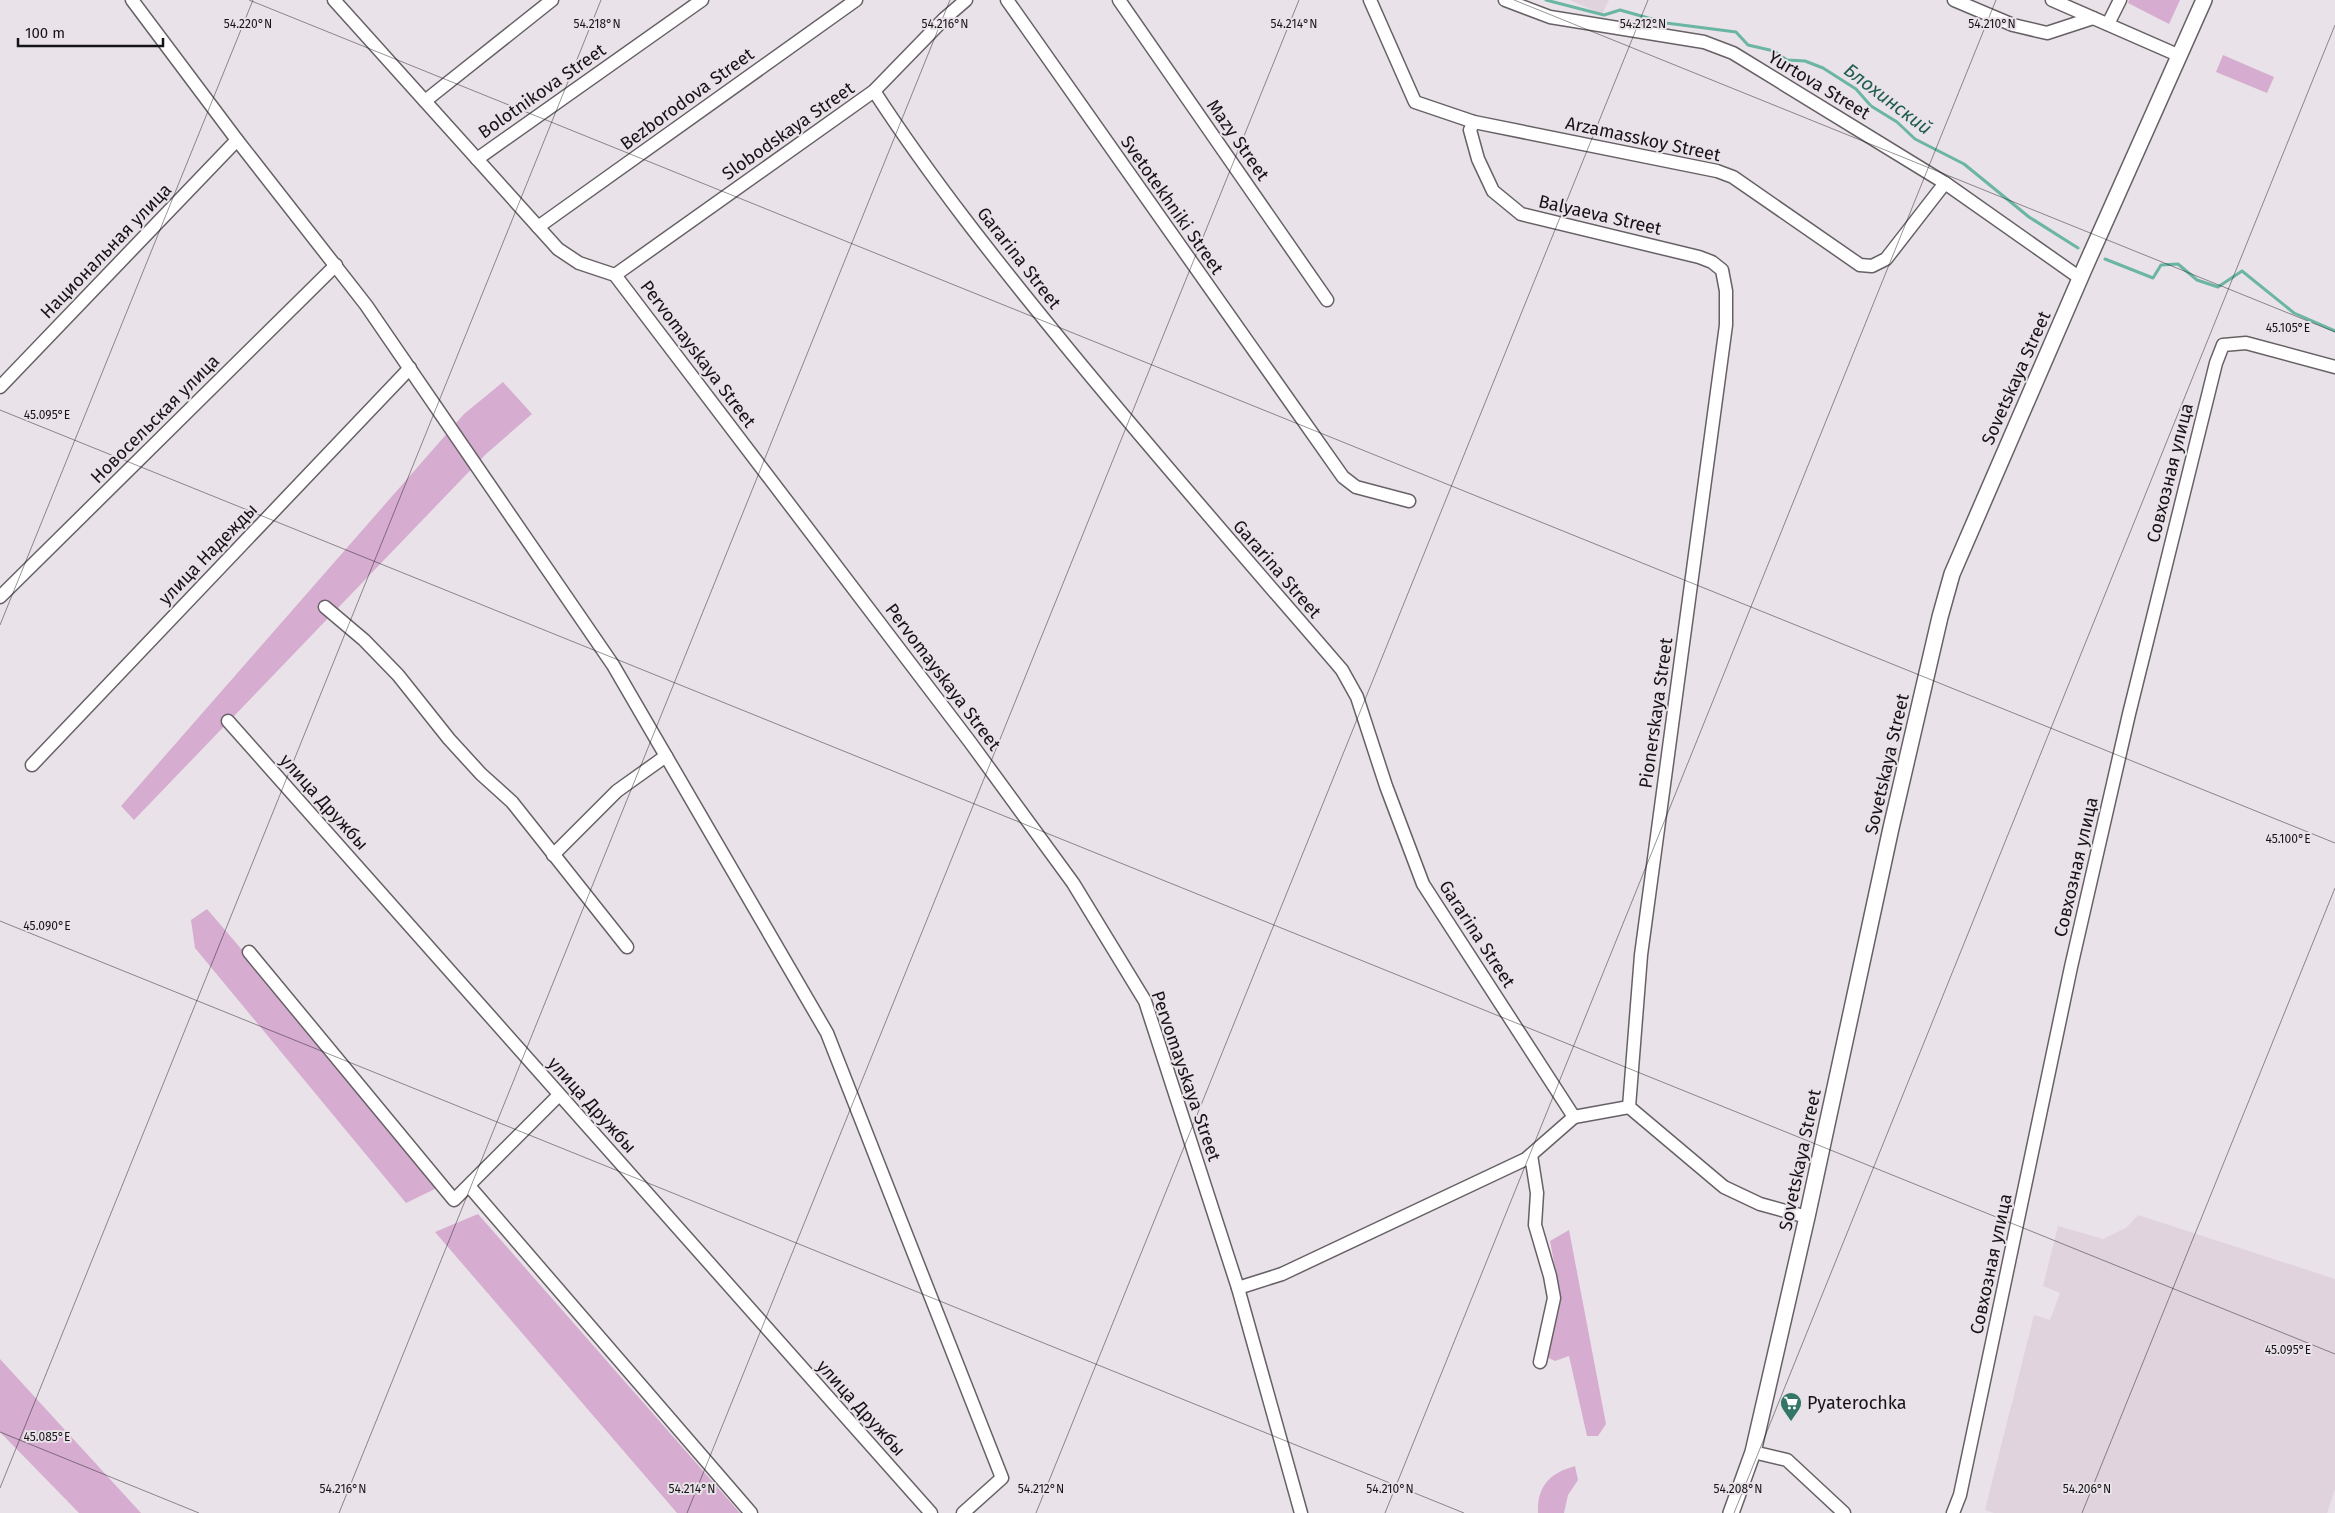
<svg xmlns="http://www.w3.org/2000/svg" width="2335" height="1513" font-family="'Fira Sans',sans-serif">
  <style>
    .built { fill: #e0d3de }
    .green { fill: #d6add0 }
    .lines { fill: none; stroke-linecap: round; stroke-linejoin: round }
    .stream { stroke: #6ab5a3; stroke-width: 3 }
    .minor-casing { stroke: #676166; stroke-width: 15 }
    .major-casing { stroke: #676166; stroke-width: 18 }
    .minor { stroke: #fff; stroke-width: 12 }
    .major { stroke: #fff; stroke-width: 15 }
    .ticks { fill: none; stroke: #161416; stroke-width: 1; stroke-opacity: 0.45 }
    .labels { text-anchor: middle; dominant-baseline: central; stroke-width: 4; stroke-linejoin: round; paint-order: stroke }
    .street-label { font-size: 18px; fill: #161416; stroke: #e9e2e8 }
    .poi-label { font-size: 18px; fill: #161416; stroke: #e9e2e8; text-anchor: start }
    .water-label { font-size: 19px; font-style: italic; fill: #1f5c50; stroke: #e9e2e8 }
    .ticks-label { font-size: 12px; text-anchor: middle; fill: #161416; stroke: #e9e2e8; stroke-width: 4; stroke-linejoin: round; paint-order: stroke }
  </style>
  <rect width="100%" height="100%" fill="#e9e2e8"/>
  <!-- built -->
  <g class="built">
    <path d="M1570 0H1609L1602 14Z"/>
    <path d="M2138 1215 2335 1279V1489L2327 1513H1994L1985 1510 2034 1315 2050 1320 2060 1293 2043 1286 2058 1226 2103 1239 2126 1228Z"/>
  </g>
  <!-- green -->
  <g class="green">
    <path d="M2129 0H2180L2169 24 2128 3Z"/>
    <path d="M2223 55 2274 77 2267 93 2216 72Z"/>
    <path d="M503 382 532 414 486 454 134 820 121 806 464 414Z"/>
    <path d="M207 909 443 1185 406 1203 195 948 191 920Z"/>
    <path d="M478 1214 740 1513H677L435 1232Z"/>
    <path d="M1569 1230 1606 1424 1598 1436H1587L1569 1356 1555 1361 1547 1357 1558 1310 1560 1294 1550 1241Z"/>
    <path d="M0 1359 141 1513H79L0 1432Z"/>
    <path d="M1575 1466 1578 1480 1568 1495 1564 1513H1538C1537 1486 1550 1473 1575 1466Z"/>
  </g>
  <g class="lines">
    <!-- stream -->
    <g class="stream">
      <path d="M1546 0 1604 15 1620 10 1666 23 1736 32 1748 45 1774 51 1787 60 1805 61 1823 68 1856 89 1871 106 1897 122 1915 139 1964 164 2029 217 2078 248"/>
      <path d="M2105 259 2153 278 2161 265 2178 264 2197 280 2218 287 2242 271 2294 313 2335 331"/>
    </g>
    <!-- minor casing -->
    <g class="minor-casing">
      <g id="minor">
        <path d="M132 0 237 140 366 305 613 665 827 1033 1002 1478 963 1513"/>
        <path d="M334 0 558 249 579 263 615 275 970 742 1073 883 1145 1001 1238 1288 1301 1513"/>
        <path d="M1007 0 1343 477 1356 487 1409 501"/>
        <path d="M1119 0 1327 300"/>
        <path d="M1370 0 1415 102 1474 122 1717 171 1733 177 1860 265 1872 266 1886 259 1945 183"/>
        <path d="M1505 0 1550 17 1704 42 1733 53 1945 183 2080 278"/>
        <path d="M1954 0 2013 25 2047 33 2093 18"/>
        <path d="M2052 0 2180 56"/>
        <path d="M2108 24 2120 0"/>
        <path d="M874 91C932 180 998 263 1065 345 1155 455 1249 562 1342 670L1357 697 1386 786 1423 884 1574 1117 1629 1107 1724 1187 1760 1204 1807 1217"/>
        <path d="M425 101 552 0"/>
        <path d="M1474 122 1470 130 1478 159 1493 191 1521 214 1699 257 1712 262 1722 270 1726 291V325L1641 955 1629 1107"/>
        <path d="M477 159 702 0"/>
        <path d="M538 227 856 0"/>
        <path d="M615 275 874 91 944 19 966 0"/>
        <path d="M0 387 237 140"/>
        <path d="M0 597 336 265"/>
        <path d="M325 607 364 640 398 675 449 739 481 774 512 802 627 947"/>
        <path d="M228 721 931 1513"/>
        <path d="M32 765 410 368"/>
        <path d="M553 855 617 791 666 756"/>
        <path d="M249 952 454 1200 559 1095"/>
        <path d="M1531 1155 1537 1193 1535 1225 1550 1276 1554 1298 1540 1362"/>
        <path d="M469 1186 751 1513"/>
        <path d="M1238 1288 1282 1274 1526 1159 1574 1117"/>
        <path d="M1753 1452 1787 1460 1844 1513"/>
        <path d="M1953 1513 1960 1495 2071 967 2129 714 2216 363 2223 345 2246 343 2335 367"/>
      </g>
    </g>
    <!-- major casing -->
    <g class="major-casing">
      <path id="major" d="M1731 1513 1753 1452 1807 1217 1891 828 1940 617 1952 574 2085 267 2204 0"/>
    </g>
    <!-- minor -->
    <use href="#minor" class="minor"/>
    <!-- major -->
    <use href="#major" class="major"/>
  </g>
  <!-- ticks -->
  <path class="ticks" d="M249 0 2335 843M1514 0 2335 332M0 410 2335 1354M0 625 253 0M0 921 1464 1513M0 1432 199 1513M0 1488 601 0M339 1513 950 0M687 1513 1299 0M1036 1513 1648 0M1385 1513 1996 0M1734 1513 2335 25M2082 1513 2335 888"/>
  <!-- icons -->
  <defs>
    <g id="supermarket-pin" transform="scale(1.125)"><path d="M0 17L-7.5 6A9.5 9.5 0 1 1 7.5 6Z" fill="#337667" stroke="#e9e2e8"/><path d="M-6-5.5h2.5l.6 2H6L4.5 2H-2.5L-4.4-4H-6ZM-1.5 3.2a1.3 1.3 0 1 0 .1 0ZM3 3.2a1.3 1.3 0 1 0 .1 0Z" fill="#fff"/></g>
  </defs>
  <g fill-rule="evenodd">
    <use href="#supermarket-pin" x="1791" y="1403"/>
  </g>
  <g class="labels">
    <!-- street labels -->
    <g class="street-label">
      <text transform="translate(1819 85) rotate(31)">Yurtova Street</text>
      <text transform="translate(542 91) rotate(-35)">Bolotnikova Street</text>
      <text transform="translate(687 99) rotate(-36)">Bezborodova Street</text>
      <text transform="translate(788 131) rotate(-35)">Slobodskaya Street</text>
      <text transform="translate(1643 139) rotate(12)">Arzamasskoy Street</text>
      <text transform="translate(1238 140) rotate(55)">Mazy Street</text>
      <text transform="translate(1172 205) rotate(55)">Svetotekhniki Street</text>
      <text transform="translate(1600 215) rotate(13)">Balyaeva Street</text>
      <text transform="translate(106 251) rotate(-46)">Национальная улица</text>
      <text transform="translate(1019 258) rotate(52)">Gararina Street</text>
      <text transform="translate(698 354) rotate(53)">Pervomayskaya Street</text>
      <text transform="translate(2016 378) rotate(-66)">Sovetskaya Street</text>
      <text transform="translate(155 419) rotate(-45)">Новосельская улица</text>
      <text transform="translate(2170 473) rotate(-76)">Совхозная улица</text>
      <text transform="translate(208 554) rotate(-46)">улица Надежды</text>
      <text transform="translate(1277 569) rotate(49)">Gararina Street</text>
      <text transform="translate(943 677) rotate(53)">Pervomayskaya Street</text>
      <text transform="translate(1656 713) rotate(-82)">Pionerskaya Street</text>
      <text transform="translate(1887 764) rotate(-77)">Sovetskaya Street</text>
      <text transform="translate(324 802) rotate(48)">улица Дружбы</text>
      <text transform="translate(2076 867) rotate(-77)">Совхозная улица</text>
      <text transform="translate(1477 934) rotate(57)">Gararina Street</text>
      <text transform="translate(1186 1076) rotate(71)">Pervomayskaya Street</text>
      <text transform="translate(592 1105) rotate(48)">улица Дружбы</text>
      <text transform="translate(1800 1160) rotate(-78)">Sovetskaya Street</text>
      <text transform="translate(1991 1264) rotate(-78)">Совхозная улица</text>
      <text transform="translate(861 1408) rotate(48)">улица Дружбы</text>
    </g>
    <!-- poi labels -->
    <g class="poi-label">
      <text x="1807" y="1403">Pyaterochka</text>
    </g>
    <!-- water labels -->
    <g class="water-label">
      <text transform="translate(1888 99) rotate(37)">Блохинский</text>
    </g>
  </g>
  <g class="ticks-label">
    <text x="248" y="28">54.220°N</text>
    <text x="597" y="28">54.218°N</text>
    <text x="945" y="28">54.216°N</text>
    <text x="1294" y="28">54.214°N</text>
    <text x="1643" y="28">54.212°N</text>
    <text x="1992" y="28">54.210°N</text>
    <text x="2288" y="332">45.105°E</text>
    <text x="47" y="419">45.095°E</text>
    <text x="2288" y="843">45.100°E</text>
    <text x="47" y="930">45.090°E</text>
    <text x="2288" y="1354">45.095°E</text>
    <text x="47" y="1441">45.085°E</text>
    <text x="343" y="1493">54.216°N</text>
    <text x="692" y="1493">54.214°N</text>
    <text x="1041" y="1493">54.212°N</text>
    <text x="1390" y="1493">54.210°N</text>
    <text x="1738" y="1493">54.208°N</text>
    <text x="2087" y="1493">54.206°N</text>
  </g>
  <!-- scale -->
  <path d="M18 38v8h145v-8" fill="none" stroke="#161416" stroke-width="2.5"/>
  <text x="25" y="38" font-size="15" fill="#161416" stroke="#e9e2e8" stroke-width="4" paint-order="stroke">100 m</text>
</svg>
